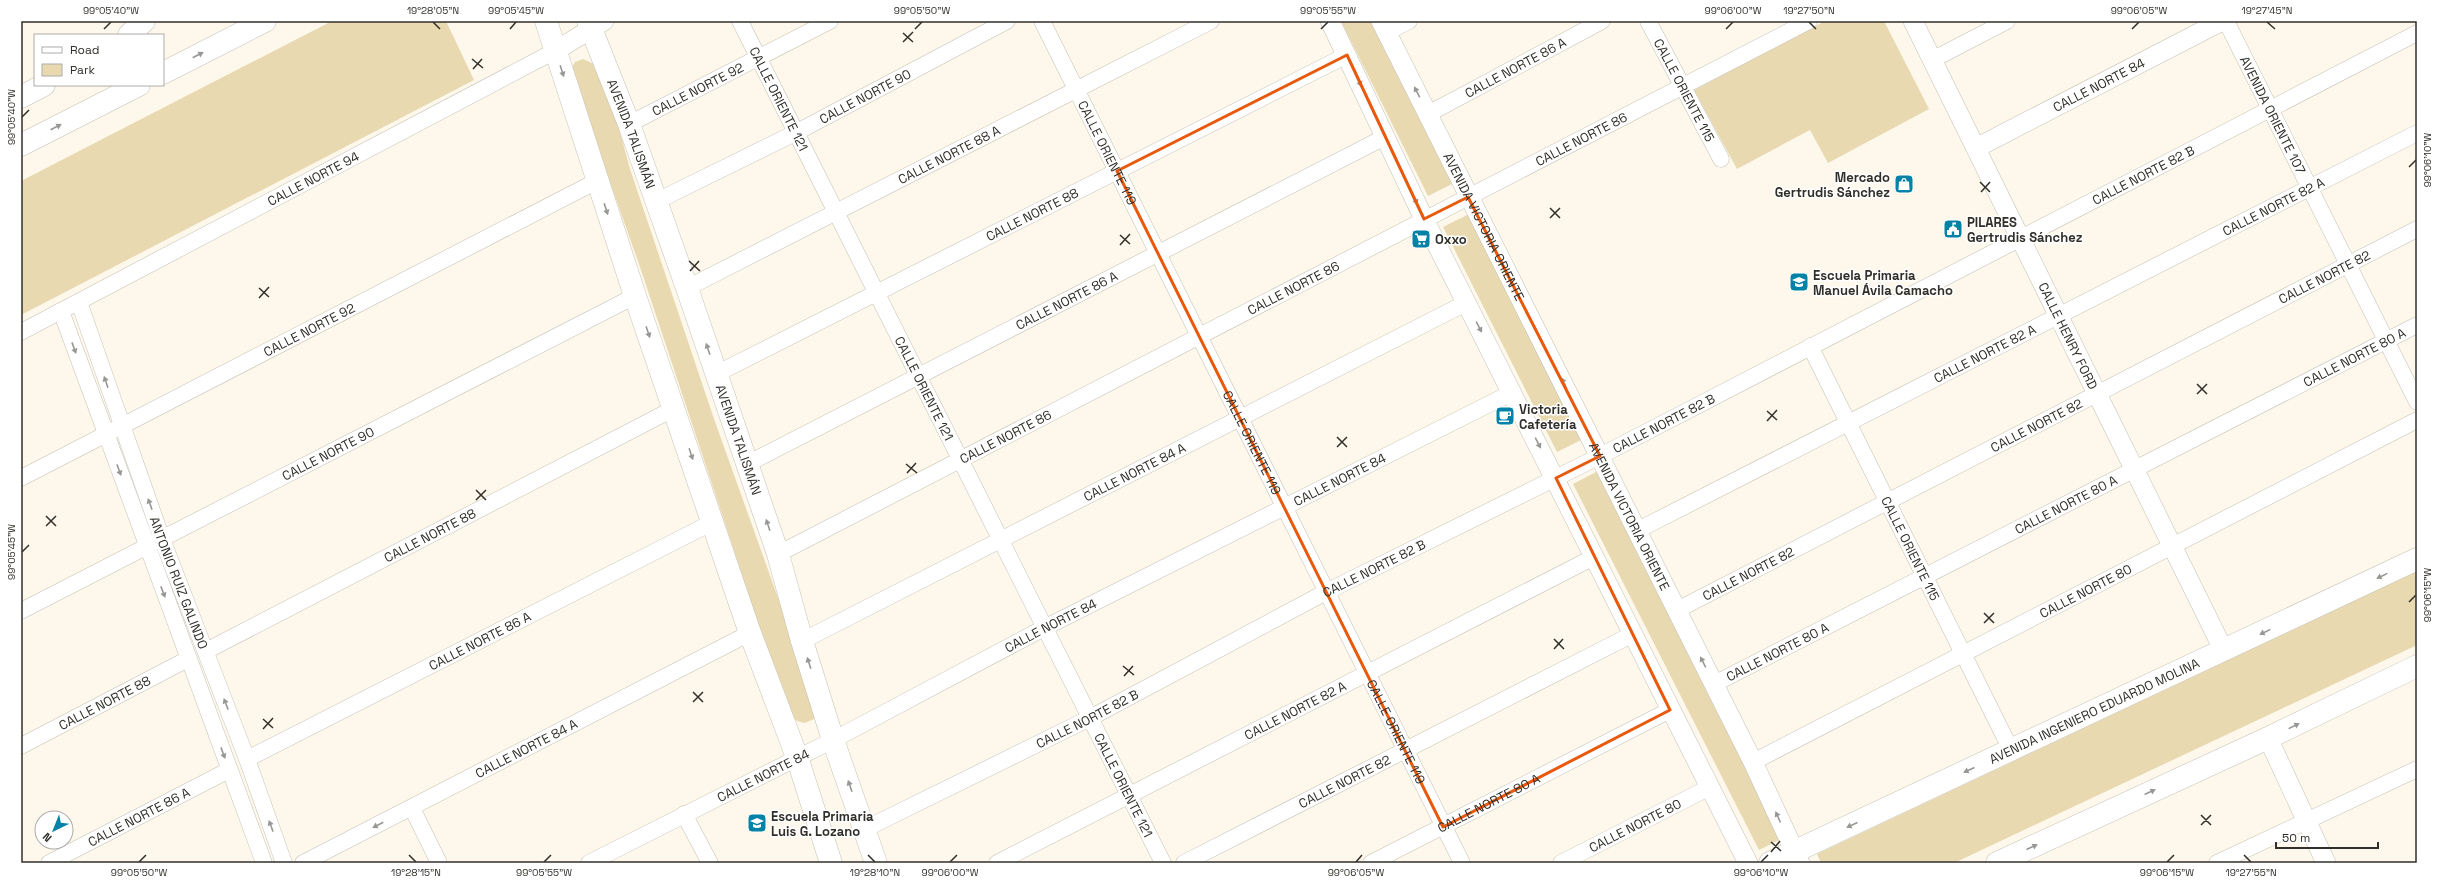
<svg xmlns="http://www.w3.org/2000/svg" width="2438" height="884" font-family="'Space Grotesk',sans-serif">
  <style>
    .green { fill: #e8d9b1 }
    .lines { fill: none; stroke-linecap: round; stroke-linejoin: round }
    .minor-casing { stroke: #c5c0b4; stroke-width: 17 }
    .tertiary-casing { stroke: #c5c0b4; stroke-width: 20 }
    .primary-casing { stroke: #c5c0b4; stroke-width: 23 }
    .minor { stroke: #fff; stroke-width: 16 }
    .tertiary { stroke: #fff; stroke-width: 19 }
    .primary { stroke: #fff; stroke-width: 22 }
    .oneway { fill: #989794 }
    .marked { fill: none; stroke: #e8590c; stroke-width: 3; stroke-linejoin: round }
    .ticks { fill: none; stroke: #312f2a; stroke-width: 1.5 }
    .labels { text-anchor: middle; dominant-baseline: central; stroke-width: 3; stroke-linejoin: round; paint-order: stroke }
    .street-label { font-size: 13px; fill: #312f2a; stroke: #fff }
    .poi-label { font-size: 13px; font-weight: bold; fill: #312f2a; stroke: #fff; text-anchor: start }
    .neatline { fill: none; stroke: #312f2a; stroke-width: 1.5 }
    .ticks-label { font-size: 10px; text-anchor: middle; fill: #312f2a }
  </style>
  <rect width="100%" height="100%" fill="#fdf8eb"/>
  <!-- green -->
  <g class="green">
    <path d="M332 21H446L474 80 21 315V181Z"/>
    <path d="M1341 21H1373L1454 183 1428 196Z"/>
    <path d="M1825 21H1884L1929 109 1828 163 1810 130 1737 169 1694 90Z"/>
    <path d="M583 59 594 64 616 117 630 169 714 419 810 687 816 710 814 719 805 723 797 721 788 713 640 267 574 80 571 69 575 62Z"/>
    <path d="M1469 214 1583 439 1557 452 1443 227Z"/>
    <path d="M1598 471 1785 837 1759 850 1573 484Z"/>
    <path d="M2417 571V645L1954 863H1821L1817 854Z"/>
  </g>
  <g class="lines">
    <!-- minor casing -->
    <g class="minor-casing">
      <g id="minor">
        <path id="s1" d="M740 21 1163 863"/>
        <path id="s2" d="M1042 21 1462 863"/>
        <path id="s3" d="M1648 21 1721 159"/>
        <path id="s4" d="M2226 21 2417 402"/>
        <path d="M1387 32 1409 21"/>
        <path d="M1932 60 2007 21"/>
        <path id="s5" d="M1428 114 1602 21"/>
        <path id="s6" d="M629 124 830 21"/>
        <path id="s7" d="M657 201 797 132 1007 21"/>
        <path id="s8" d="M687 288 1211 21"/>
        <path id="s9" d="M79 302 162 539 247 759 284 863"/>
        <path d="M61 311 264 863"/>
        <path id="s10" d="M21 332 555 51"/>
        <path id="s11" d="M1810 346 2011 750"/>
        <path id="s12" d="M716 374 1347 55"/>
        <path id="s13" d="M747 464 1385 137"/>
        <path id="s14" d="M21 478 597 181"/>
        <path id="s15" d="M1638 530 2417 133"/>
        <path id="s16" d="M778 554 1809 21"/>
        <path id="s17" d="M1677 610 2417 229"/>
        <path id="s18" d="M21 611 635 296"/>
        <path id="s19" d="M802 641 1466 303"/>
        <path id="s20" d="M206 651 675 408"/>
        <path id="s21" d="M1714 684 2417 325"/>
        <path id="s22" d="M21 746 188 659"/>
        <path id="s23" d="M247 759 713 522"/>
        <path id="s24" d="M1753 762 2417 420"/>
        <path d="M412 808 439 863"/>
        <path d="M684 814 710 863"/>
        <path id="s25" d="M865 829 1090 718 1326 592 1600 456 2417 33"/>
        <path id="s26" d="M49 863 229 770"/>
        <path id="s27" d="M303 863 750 633"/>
        <path id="s28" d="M589 863 833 740 1044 628 1513 392"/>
        <path id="s29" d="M997 863 1594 557"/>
        <path id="s30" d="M1184 863 1633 634"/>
        <path id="s31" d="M1371 863 1670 710"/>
        <path id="s32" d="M1561 863 1710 787"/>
        <path d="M2217 863 2417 769"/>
      </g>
    </g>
    <!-- tertiary casing -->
    <g class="tertiary-casing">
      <g id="tertiary">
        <path d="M1330 21 1424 219 1748 863"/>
        <path id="s33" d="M1381 21 1753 762 1800 863"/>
        <path id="s34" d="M1913 21 2224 651"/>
        <path d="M555 51 604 21"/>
        <path id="s35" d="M1976 148 2222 21"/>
        <path d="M2268 738 2326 863"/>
      </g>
    </g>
    <!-- primary casing -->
    <g class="primary-casing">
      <g id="primary">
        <path d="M546 21 635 296 750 633 797 757 831 863"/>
        <path id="s36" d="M588 21 629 124 687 288 778 554 802 641 833 740 876 863"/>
        <path d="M129 35 144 21"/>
        <path d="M163 73 265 21"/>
        <path d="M21 97 44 85"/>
        <path d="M21 145 139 85"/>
        <path id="s37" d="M1770 863 2417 559"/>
        <path d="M1997 863 2268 738 2417 666"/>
      </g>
    </g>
    <!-- minor -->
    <use href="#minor" class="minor"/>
    <!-- tertiary -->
    <use href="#tertiary" class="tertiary"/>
    <!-- primary -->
    <use href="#primary" class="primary"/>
  </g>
  <!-- one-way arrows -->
  <defs><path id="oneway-solid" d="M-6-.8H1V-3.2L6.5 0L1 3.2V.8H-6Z"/></defs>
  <g class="oneway">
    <use href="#oneway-solid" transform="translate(198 55) rotate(-27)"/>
    <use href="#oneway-solid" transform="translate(562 71) rotate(72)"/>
    <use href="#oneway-solid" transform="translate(1359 81) rotate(65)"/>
    <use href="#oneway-solid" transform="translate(1417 92) rotate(-117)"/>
    <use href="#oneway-solid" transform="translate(56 127) rotate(-27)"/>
    <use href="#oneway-solid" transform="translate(1415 199) rotate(65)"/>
    <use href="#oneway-solid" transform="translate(606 209) rotate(72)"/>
    <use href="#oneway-solid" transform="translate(1479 327) rotate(62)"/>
    <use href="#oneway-solid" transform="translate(648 332) rotate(71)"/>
    <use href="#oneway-solid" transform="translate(74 348) rotate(70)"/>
    <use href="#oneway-solid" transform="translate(708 349) rotate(-109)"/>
    <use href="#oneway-solid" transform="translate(106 382) rotate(-109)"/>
    <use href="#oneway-solid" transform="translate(1564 383) rotate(-116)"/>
    <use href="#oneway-solid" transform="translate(1538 443) rotate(63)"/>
    <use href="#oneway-solid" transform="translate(691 454) rotate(71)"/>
    <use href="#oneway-solid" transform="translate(119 470) rotate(70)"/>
    <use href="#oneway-solid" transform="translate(150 504) rotate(-110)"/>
    <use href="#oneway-solid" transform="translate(768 525) rotate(-109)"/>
    <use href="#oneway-solid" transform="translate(2382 576) rotate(154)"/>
    <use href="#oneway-solid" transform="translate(163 592) rotate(69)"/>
    <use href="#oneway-solid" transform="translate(2265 632) rotate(154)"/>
    <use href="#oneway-solid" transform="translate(1703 662) rotate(-117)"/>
    <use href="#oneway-solid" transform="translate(809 663) rotate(-108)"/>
    <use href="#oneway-solid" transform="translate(226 704) rotate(-111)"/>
    <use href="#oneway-solid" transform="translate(2294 726) rotate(-26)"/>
    <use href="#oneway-solid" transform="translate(223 753) rotate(70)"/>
    <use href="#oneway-solid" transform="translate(1969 770) rotate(155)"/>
    <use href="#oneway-solid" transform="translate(850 786) rotate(-109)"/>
    <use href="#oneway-solid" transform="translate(2150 792) rotate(-25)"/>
    <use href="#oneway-solid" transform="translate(1778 817) rotate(-114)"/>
    <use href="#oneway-solid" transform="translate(378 825) rotate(153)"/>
    <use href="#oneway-solid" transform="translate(1852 825) rotate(155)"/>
    <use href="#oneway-solid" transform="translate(271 826) rotate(-110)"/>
    <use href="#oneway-solid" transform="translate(2032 847) rotate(-25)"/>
  </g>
  <!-- marked area -->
  <path class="marked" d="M1347 55 1424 219 1468 197 1600 456 1556 478 1670 710 1443 827 1117 171Z"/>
  <!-- ticks -->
  <path class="ticks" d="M433 22 440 29M1809 22 1816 29M2267 22 2275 29M104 29 111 22M510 29 516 22M915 29 922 22M1321 29 1328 22M1726 29 1733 22M2132 29 2139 22M903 33 913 42M903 42 913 32M472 59 483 68M473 69 482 59M22 117 29 110M2409 167 2416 160M1980 182 1990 192M1981 192 1990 182M1550 208 1560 218M1550 218 1560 208M1120 235 1130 244M1120 245 1130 234M689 261 700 271M690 271 699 261M259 288 269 297M259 298 269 287M2197 384 2207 394M2197 394 2207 384M1767 411 1777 420M1767 421 1777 410M1337 437 1347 447M1337 447 1347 437M906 464 917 473M907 473 916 463M476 490 486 500M476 500 486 490M46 516 56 526M46 526 56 516M22 552 29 545M2409 602 2416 595M1984 613 1994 623M1984 623 1994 613M1554 639 1564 649M1554 649 1563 639M1123 666 1134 675M1124 676 1133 666M693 692 703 702M693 702 703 692M263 719 273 728M263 729 273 718M2201 815 2211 825M2201 825 2211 815M1771 842 1781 851M1771 852 1780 841M409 855 416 862M868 855 875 862M2244 855 2251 862M139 862 146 855M544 862 551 855M950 862 957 855M1356 862 1362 855M1761 862 1768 855M2167 862 2174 855"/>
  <!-- icons -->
  <defs>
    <g id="shop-square" transform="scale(1)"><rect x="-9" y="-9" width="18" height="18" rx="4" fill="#0182a6" stroke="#fff"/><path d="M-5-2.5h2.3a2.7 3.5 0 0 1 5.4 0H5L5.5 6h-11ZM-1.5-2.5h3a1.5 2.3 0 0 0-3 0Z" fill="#fff"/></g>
    <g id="civic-square" transform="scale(1)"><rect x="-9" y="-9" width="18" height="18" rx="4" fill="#0182a6" stroke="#fff"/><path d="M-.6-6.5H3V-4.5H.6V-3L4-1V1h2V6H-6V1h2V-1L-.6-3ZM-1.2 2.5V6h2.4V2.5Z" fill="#fff"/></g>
    <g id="supermarket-square" transform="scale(1)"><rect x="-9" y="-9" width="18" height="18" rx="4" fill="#0182a6" stroke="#fff"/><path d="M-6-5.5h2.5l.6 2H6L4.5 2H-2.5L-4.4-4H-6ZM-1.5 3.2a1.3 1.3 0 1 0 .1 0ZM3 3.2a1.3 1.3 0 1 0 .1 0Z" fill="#fff"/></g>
    <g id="school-square" transform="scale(1)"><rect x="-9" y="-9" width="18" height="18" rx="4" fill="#0182a6" stroke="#fff"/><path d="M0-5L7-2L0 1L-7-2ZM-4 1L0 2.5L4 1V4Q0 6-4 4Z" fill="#fff"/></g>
    <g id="cafe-square" transform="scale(1)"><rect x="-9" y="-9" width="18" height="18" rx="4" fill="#0182a6" stroke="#fff"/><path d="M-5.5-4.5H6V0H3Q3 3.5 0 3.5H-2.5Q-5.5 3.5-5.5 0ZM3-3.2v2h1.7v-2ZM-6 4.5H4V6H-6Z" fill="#fff"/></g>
  </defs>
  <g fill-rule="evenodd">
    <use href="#shop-square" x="1904" y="184"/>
    <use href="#civic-square" x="1953" y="229"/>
    <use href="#supermarket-square" x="1421" y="239"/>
    <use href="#school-square" x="1799" y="282"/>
    <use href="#cafe-square" x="1505" y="416"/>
    <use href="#school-square" x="757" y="823"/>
  </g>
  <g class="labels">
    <!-- street labels -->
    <g class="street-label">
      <text stroke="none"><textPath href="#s5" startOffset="99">CALLE NORTE 86 A</textPath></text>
      <text stroke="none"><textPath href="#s35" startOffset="138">CALLE NORTE 84</textPath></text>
      <text stroke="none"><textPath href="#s6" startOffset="77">CALLE NORTE 92</textPath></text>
      <text stroke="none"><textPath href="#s3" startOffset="78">CALLE ORIENTE 115</textPath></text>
      <text stroke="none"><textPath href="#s7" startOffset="233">CALLE NORTE 90</textPath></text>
      <text stroke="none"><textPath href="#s1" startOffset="87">CALLE ORIENTE 121</textPath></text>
      <text stroke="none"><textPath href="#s4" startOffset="105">AVENIDA ORIENTE 107</textPath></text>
      <text stroke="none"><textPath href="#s36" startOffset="121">AVENIDA TALISMÁN</textPath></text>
      <text stroke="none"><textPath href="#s16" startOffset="904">CALLE NORTE 86</textPath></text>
      <text stroke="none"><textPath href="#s2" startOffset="147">CALLE ORIENTE 119</textPath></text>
      <text stroke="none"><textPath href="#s8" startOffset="294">CALLE NORTE 88 A</textPath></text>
      <text stroke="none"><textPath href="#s25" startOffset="1436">CALLE NORTE 82 B</textPath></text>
      <text stroke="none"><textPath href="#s10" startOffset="330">CALLE NORTE 94</textPath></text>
      <text stroke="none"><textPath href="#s15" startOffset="713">CALLE NORTE 82 A</textPath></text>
      <text stroke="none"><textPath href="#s12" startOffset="354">CALLE NORTE 88</textPath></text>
      <text stroke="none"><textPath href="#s33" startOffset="230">AVENIDA VICTORIA ORIENTE</textPath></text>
      <text stroke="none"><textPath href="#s17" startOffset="728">CALLE NORTE 82</textPath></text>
      <text stroke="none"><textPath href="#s16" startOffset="580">CALLE NORTE 86</textPath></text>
      <text stroke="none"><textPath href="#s13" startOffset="359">CALLE NORTE 86 A</textPath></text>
      <text stroke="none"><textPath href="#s14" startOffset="324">CALLE NORTE 92</textPath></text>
      <text stroke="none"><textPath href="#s34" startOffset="351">CALLE HENRY FORD</textPath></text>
      <text stroke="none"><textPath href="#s15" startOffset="389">CALLE NORTE 82 A</textPath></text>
      <text stroke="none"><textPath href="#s21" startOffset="719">CALLE NORTE 80 A</textPath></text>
      <text stroke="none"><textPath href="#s1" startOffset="411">CALLE ORIENTE 121</textPath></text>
      <text stroke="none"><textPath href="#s25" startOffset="896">CALLE NORTE 82 B</textPath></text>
      <text stroke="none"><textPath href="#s17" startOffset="404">CALLE NORTE 82</textPath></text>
      <text stroke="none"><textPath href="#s16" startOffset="256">CALLE NORTE 86</textPath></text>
      <text stroke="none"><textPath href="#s36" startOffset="445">AVENIDA TALISMÁN</textPath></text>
      <text stroke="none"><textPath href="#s2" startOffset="471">CALLE ORIENTE 119</textPath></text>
      <text stroke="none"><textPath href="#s18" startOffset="345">CALLE NORTE 90</textPath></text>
      <text stroke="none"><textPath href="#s19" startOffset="373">CALLE NORTE 84 A</textPath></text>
      <text stroke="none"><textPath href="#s28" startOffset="843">CALLE NORTE 84</textPath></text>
      <text stroke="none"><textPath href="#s21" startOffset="395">CALLE NORTE 80 A</textPath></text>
      <text stroke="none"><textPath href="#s33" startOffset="554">AVENIDA VICTORIA ORIENTE</textPath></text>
      <text stroke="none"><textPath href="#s20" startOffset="252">CALLE NORTE 88</textPath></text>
      <text stroke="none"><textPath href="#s11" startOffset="226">CALLE ORIENTE 115</textPath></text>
      <text stroke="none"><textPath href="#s25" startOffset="572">CALLE NORTE 82 B</textPath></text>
      <text stroke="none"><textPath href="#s17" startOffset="80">CALLE NORTE 82</textPath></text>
      <text stroke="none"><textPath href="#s9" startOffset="298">ANTONIO RUIZ GALINDO</textPath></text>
      <text stroke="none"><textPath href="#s24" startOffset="374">CALLE NORTE 80</textPath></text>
      <text stroke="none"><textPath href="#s28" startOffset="519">CALLE NORTE 84</textPath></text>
      <text stroke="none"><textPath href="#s23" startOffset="261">CALLE NORTE 86 A</textPath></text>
      <text stroke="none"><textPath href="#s21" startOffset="71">CALLE NORTE 80 A</textPath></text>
      <text stroke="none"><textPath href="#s22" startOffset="94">CALLE NORTE 88</textPath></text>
      <text stroke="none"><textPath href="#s29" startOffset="335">CALLE NORTE 82 A</textPath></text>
      <text stroke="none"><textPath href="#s37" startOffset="358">AVENIDA INGENIERO EDUARDO MOLINA</textPath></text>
      <text stroke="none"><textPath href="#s25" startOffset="248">CALLE NORTE 82 B</textPath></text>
      <text stroke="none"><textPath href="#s2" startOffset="794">CALLE ORIENTE 119</textPath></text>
      <text stroke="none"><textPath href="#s27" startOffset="251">CALLE NORTE 84 A</textPath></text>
      <text stroke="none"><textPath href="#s28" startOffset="195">CALLE NORTE 84</textPath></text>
      <text stroke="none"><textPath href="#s30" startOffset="180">CALLE NORTE 82</textPath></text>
      <text stroke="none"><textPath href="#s1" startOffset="855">CALLE ORIENTE 121</textPath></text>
      <text stroke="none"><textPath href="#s31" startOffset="132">CALLE NORTE 80 A</textPath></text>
      <text stroke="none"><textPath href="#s26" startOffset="101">CALLE NORTE 86 A</textPath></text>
      <text stroke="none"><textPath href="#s32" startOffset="83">CALLE NORTE 80</textPath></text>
    </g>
    <!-- poi labels -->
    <g class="poi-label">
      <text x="1890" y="177" text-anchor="end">Mercado<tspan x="1890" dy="15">Gertrudis Sánchez</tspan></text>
      <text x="1967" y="222">PILARES<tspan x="1967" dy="15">Gertrudis Sánchez</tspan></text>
      <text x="1435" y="239">Oxxo</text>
      <text x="1813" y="275">Escuela Primaria<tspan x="1813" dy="15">Manuel Ávila Camacho</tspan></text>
      <text x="1519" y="409">Victoria<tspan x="1519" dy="15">Cafetería</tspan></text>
      <text x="771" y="816">Escuela Primaria<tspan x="771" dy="15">Luis G. Lozano</tspan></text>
    </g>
  </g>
  <!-- border -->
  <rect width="2438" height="884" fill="none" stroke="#ffffff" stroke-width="44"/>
  <!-- legend -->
  <rect x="34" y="34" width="130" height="52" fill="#ffffff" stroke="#adacaa"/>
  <rect x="42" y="47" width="20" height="6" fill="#ffffff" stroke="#adacaa"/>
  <text x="70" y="54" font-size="12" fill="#312f2a">Road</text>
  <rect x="42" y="64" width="20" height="12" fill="#e8d9b1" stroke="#adacaa"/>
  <text x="70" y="74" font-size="12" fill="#312f2a">Park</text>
  <!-- north arrow -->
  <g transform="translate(54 830) rotate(223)"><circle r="19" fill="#ffffff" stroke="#adacaa"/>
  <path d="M0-3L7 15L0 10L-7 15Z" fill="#0182a6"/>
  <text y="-6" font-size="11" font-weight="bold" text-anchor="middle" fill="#312f2a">N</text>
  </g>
  <!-- scale -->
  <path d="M2276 842v6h102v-6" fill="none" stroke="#312f2a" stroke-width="2"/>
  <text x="2282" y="842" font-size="12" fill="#312f2a" stroke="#ffffff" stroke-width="3" paint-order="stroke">50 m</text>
  <rect x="22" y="22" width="2394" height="840" class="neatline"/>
  <g class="ticks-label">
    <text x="111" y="14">99°05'40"W</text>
    <text x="433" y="14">19°28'05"N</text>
    <text x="516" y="14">99°05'45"W</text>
    <text x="922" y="14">99°05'50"W</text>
    <text x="1328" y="14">99°05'55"W</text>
    <text x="1733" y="14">99°06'00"W</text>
    <text x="1809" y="14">19°27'50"N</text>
    <text x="2139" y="14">99°06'05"W</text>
    <text x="2267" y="14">19°27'45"N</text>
    <text transform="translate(11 117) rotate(-90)" y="4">99°05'40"W</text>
    <text transform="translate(2427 160) rotate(-90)" y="4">99°06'10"W</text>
    <text transform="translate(11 552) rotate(-90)" y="4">99°05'45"W</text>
    <text transform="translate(2427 595) rotate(-90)" y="4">99°06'15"W</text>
    <text x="139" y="876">99°05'50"W</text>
    <text x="416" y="876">19°28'15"N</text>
    <text x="544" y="876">99°05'55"W</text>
    <text x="875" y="876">19°28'10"N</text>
    <text x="950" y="876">99°06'00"W</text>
    <text x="1356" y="876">99°06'05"W</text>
    <text x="1761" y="876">99°06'10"W</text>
    <text x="2167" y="876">99°06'15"W</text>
    <text x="2251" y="876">19°27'55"N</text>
  </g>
</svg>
